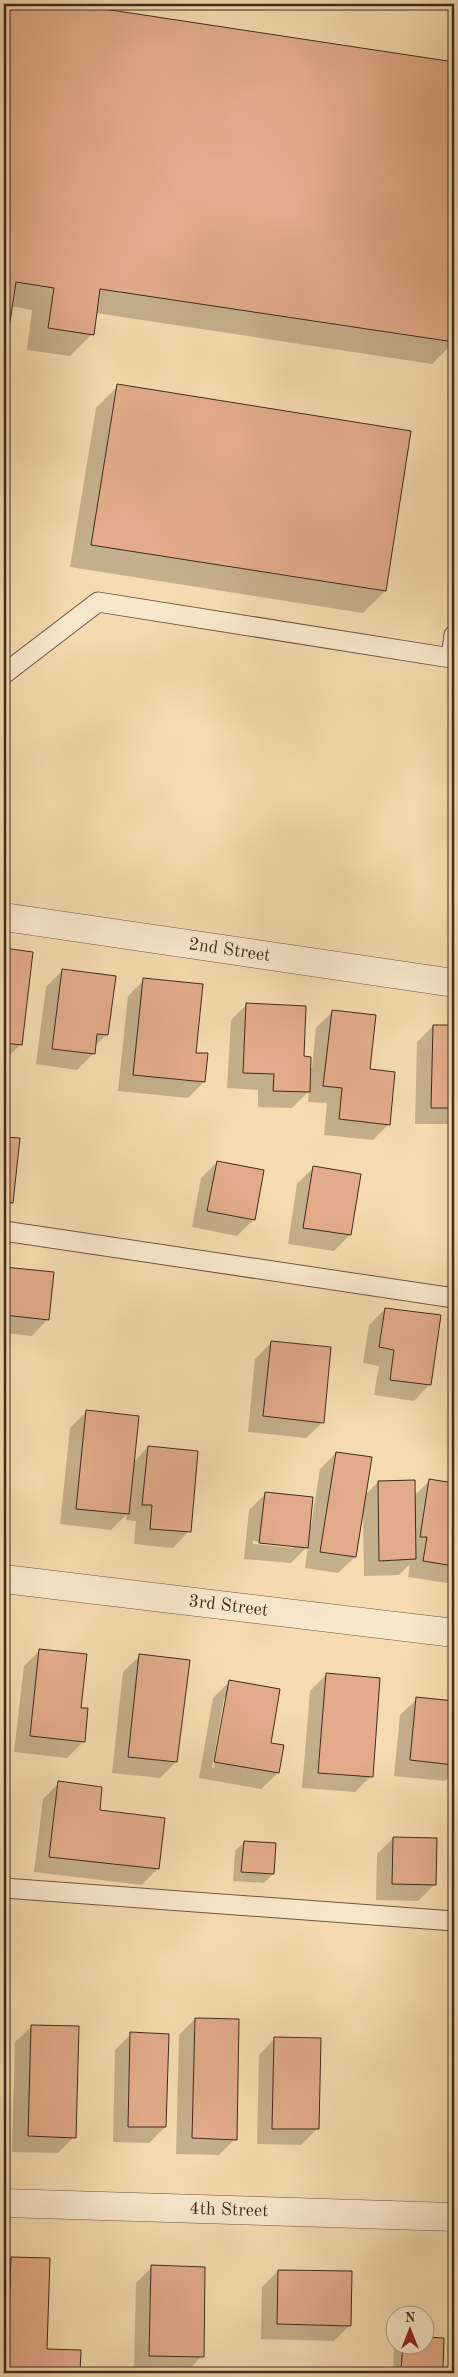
<svg xmlns="http://www.w3.org/2000/svg" width="458" height="2377" font-family="'Old Standard TT',serif">
  <style>
    .shadow { fill: #0003; fill-rule: evenodd }
    .building { fill: #e3ab8b; stroke: #3e2b1e }
    .lines { fill: none; stroke-linecap: round; stroke-linejoin: round }
    .lane-casing { stroke: #6c5742; stroke-width: 21 }
    .street-casing { stroke: #6c5742; stroke-width: 29 }
    .lane { stroke: #f8e8cb; stroke-width: 19 }
    .street { stroke: #f8e8cb; stroke-width: 28 }
    .labels { text-anchor: middle; dominant-baseline: central; stroke-width: 4; stroke-linejoin: round; paint-order: stroke }
    .street-label { font-size: 18px; fill: #3e2b1e; stroke: #f8e8cb }
  </style>
  <rect width="100%" height="100%" fill="#f5dbaf"/>
  <filter id="stains"><feTurbulence type="fractalNoise" baseFrequency=".004" numOctaves="4"/><feColorMatrix values="0 0 0 0 .2 0 0 0 0 .09 0 0 0 0 .02 0 0 0 .5 -.17"/></filter>
  <radialGradient id="worn" r=".72"><stop offset=".6" stop-color="#630" stop-opacity="0"/><stop offset="1" stop-color="#630" stop-opacity=".3"/></radialGradient>
  <!-- shadow -->
  <g class="shadow">
    <path d="M4 4H62L454 63V342L432 364 96 313 92 334 70 356 27 350 32 310 11 306 4 352Z"/>
    <path d="M118 386 410 432 385 591 363 613 70 567 96 408Z"/>
    <path d="M4 950 32 953 20 1045 4 1061Z"/>
    <path d="M62 971 107 1034 94 1047 93 1054 77 1070 36 1064 46 987Z"/>
    <path d="M144 980 195 1054 204 1082 188 1098 118 1091 128 996Z"/>
    <path d="M247 1004 303 1057 309 1068H312L316 1028 332 1012 369 1070 389 1124 373 1140 324 1135 327 1103 308 1102 309 1091 292 1108 258 1107V1090L227 1088 231 1020Z"/>
    <path d="M433 1026H454V1124H415L417 1042Z"/>
    <path d="M4 1138 19 1139 12 1203 4 1211Z"/>
    <path d="M217 1162 253 1220 237 1236 192 1227 201 1178Z"/>
    <path d="M313 1168 350 1235 334 1251 288 1244 297 1184Z"/>
    <path d="M4 1268 53 1273 48 1319 32 1336 4 1333Z"/>
    <path d="M385 1309 430 1384 414 1401 374 1395 379 1366 363 1363 369 1325Z"/>
    <path d="M271 1343 323 1422 306 1438 248 1432 255 1359Z"/>
    <path d="M86 1412 133 1463 148 1447 189 1531 173 1548 134 1544 136 1521 126 1520 127 1514 111 1530 60 1524 70 1428Z"/>
    <path d="M336 1453 364 1496 378 1482 414 1496 429 1481 454 1484V1584L408 1577 410 1564 399 1575 364 1576 363 1515 355 1557 338 1573 305 1568 308 1546 291 1563 244 1559 249 1510 265 1494 311 1526 320 1469ZM253 1541 294 1545V1548L253 1544Z"/>
    <path d="M40 1650 80 1709H87L83 1742 67 1758 14 1752 24 1666Z"/>
    <path d="M140 1656 176 1762 160 1778 112 1773 123 1672Z"/>
    <path d="M326 1675 371 1776 355 1792 302 1788 310 1691Z"/>
    <path d="M229 1682 269 1744 278 1773 261 1789 199 1778 213 1698ZM224 1698H227L214 1768H212Z"/>
    <path d="M417 1699 454 1703V1773L445 1781 394 1776 400 1715Z"/>
    <path d="M59 1783 158 1868 142 1885 34 1872 43 1799Z"/>
    <path d="M393 1838 434 1885 418 1901 376 1900 377 1854Z"/>
    <path d="M244 1842 273 1874 264 1883 233 1881 235 1851Z"/>
    <path d="M195 2019 235 2139 219 2155 176 2154 179 2035Z"/>
    <path d="M32 2026 74 2137 58 2153 12 2152 15 2042Z"/>
    <path d="M131 2034 165 2127 149 2143 113 2142 115 2050Z"/>
    <path d="M275 2038 317 2129 301 2145 257 2144 259 2055Z"/>
    <path d="M11 2258 46 2350 80 2351 79 2373H4V2265Z"/>
    <path d="M152 2267 202 2356 186 2373 134 2372 136 2283Z"/>
    <path d="M278 2271 350 2325 334 2341 261 2339 262 2287Z"/>
    <path d="M426 2338 443 2339 442 2371 439 2373H393L394 2346 426 2344Z"/>
  </g>
  <!-- building -->
  <g class="building">
    <path d="M4 4H71L454 62V342L100 289 94 335 48 328 54 288 16 282 4 361Z"/>
    <path d="M117 384 411 431 386 591 91 545Z"/>
    <path d="M4 948 33 952 22 1045 4 1043Z"/>
    <path d="M62 969 116 976 108 1035 97 1034 95 1054 52 1049Z"/>
    <path d="M143 978 203 984 196 1053H208L205 1082 133 1075Z"/>
    <path d="M246 1003 306 1006 304 1056 311 1057 310 1092 273 1091 274 1074 243 1073Z"/>
    <path d="M332 1010 376 1015 370 1069 395 1072 390 1125 339 1119 342 1088 323 1086Z"/>
    <path d="M433 1025H454V1108H431Z"/>
    <path d="M4 1137 20 1138 13 1203 4 1202Z"/>
    <path d="M217 1161 264 1170 255 1220 207 1211Z"/>
    <path d="M313 1166 361 1174 351 1235 303 1228Z"/>
    <path d="M4 1267 54 1272 49 1320 4 1315Z"/>
    <path d="M385 1308 441 1315 431 1385 390 1380 394 1350 379 1347Z"/>
    <path d="M271 1341 331 1347 324 1423 263 1416Z"/>
    <path d="M86 1410 139 1416 129 1514 76 1509Z"/>
    <path d="M148 1446 198 1451 191 1532 150 1529 152 1505H142Z"/>
    <path d="M336 1452 372 1457 356 1557 320 1552Z"/>
    <path d="M429 1479 454 1483V1566L423 1561 427 1537H420Z"/>
    <path d="M415 1480 416 1559 379 1561 378 1481Z"/>
    <path d="M265 1492 313 1497 308 1548 259 1543Z"/>
    <path d="M39 1649 87 1654 81 1708H88L85 1742 30 1736Z"/>
    <path d="M139 1654 190 1660 177 1762 128 1757Z"/>
    <path d="M326 1673 380 1678 373 1777 318 1773Z"/>
    <path d="M229 1680 280 1689 271 1743 284 1745 279 1773 214 1762Z"/>
    <path d="M416 1697 454 1701V1765L410 1760Z"/>
    <path d="M58 1781 102 1787 100 1810 165 1818 159 1869 49 1857Z"/>
    <path d="M393 1837 437 1838 436 1885 392 1884Z"/>
    <path d="M244 1841 276 1843 274 1874 241 1872Z"/>
    <path d="M195 2018 239 2019 237 2140 192 2138Z"/>
    <path d="M31 2025 79 2026 76 2138 28 2136Z"/>
    <path d="M130 2032 169 2034 166 2127H128Z"/>
    <path d="M274 2037 321 2038 319 2129H272Z"/>
    <path d="M11 2257 50 2258 47 2349 81 2350 80 2373H7Z"/>
    <path d="M151 2265 205 2267 204 2357 149 2356Z"/>
    <path d="M278 2270 352 2271 351 2326 277 2324Z"/>
    <path d="M426 2337 444 2338 443 2371 401 2370 403 2344H426Z"/>
  </g>
  <g class="lines">
    <!-- lane casing -->
    <g class="lane-casing">
      <g id="lane">
        <path d="M4 674 98 602 451 658 454 635"/>
        <path d="M4 1231 454 1298"/>
        <path d="M4 1888 454 1921"/>
      </g>
    </g>
    <!-- street casing -->
    <g class="street-casing">
      <g id="street">
        <path id="s1" d="M4 917 454 983"/>
        <path id="s2" d="M4 1579 454 1633"/>
        <path id="s3" d="M4 2203 454 2217"/>
      </g>
    </g>
    <!-- lane -->
    <use href="#lane" class="lane"/>
    <!-- street -->
    <use href="#street" class="street"/>
  </g>
  <g class="labels">
    <!-- street labels -->
    <g class="street-label">
      <text stroke="none"><textPath href="#s1" startOffset="228">2nd Street</textPath></text>
      <text stroke="none"><textPath href="#s2" startOffset="226">3rd Street</textPath></text>
      <text stroke="none"><textPath href="#s3" startOffset="225">4th Street</textPath></text>
    </g>
  </g>
  <!-- margin -->
  <rect width="458" height="2377" fill="none" stroke="#f5dbaf" stroke-width="20"/>
  <rect x="5" y="5" width="448" height="2367" fill="none" stroke="#3e2b1e" stroke-width="2.5"/>
  <rect x="10" y="10" width="438" height="2357" fill="none" stroke="#3e2b1e"/>
  <!-- north arrow -->
  <g transform="translate(410 2330)"><circle r="24" fill="#f8e8cb" stroke="#ae9c86"/>
  <path d="M0-4L9 19L0 12L-9 19Z" fill="#8f2418"/>
  <text y="-8" font-size="14" font-weight="bold" text-anchor="middle" fill="#3e2b1e">N</text>
  </g>
  <rect width="100%" height="100%" filter="url(#stains)"/>
  <rect width="100%" height="100%" fill="url(#worn)"/>
</svg>
